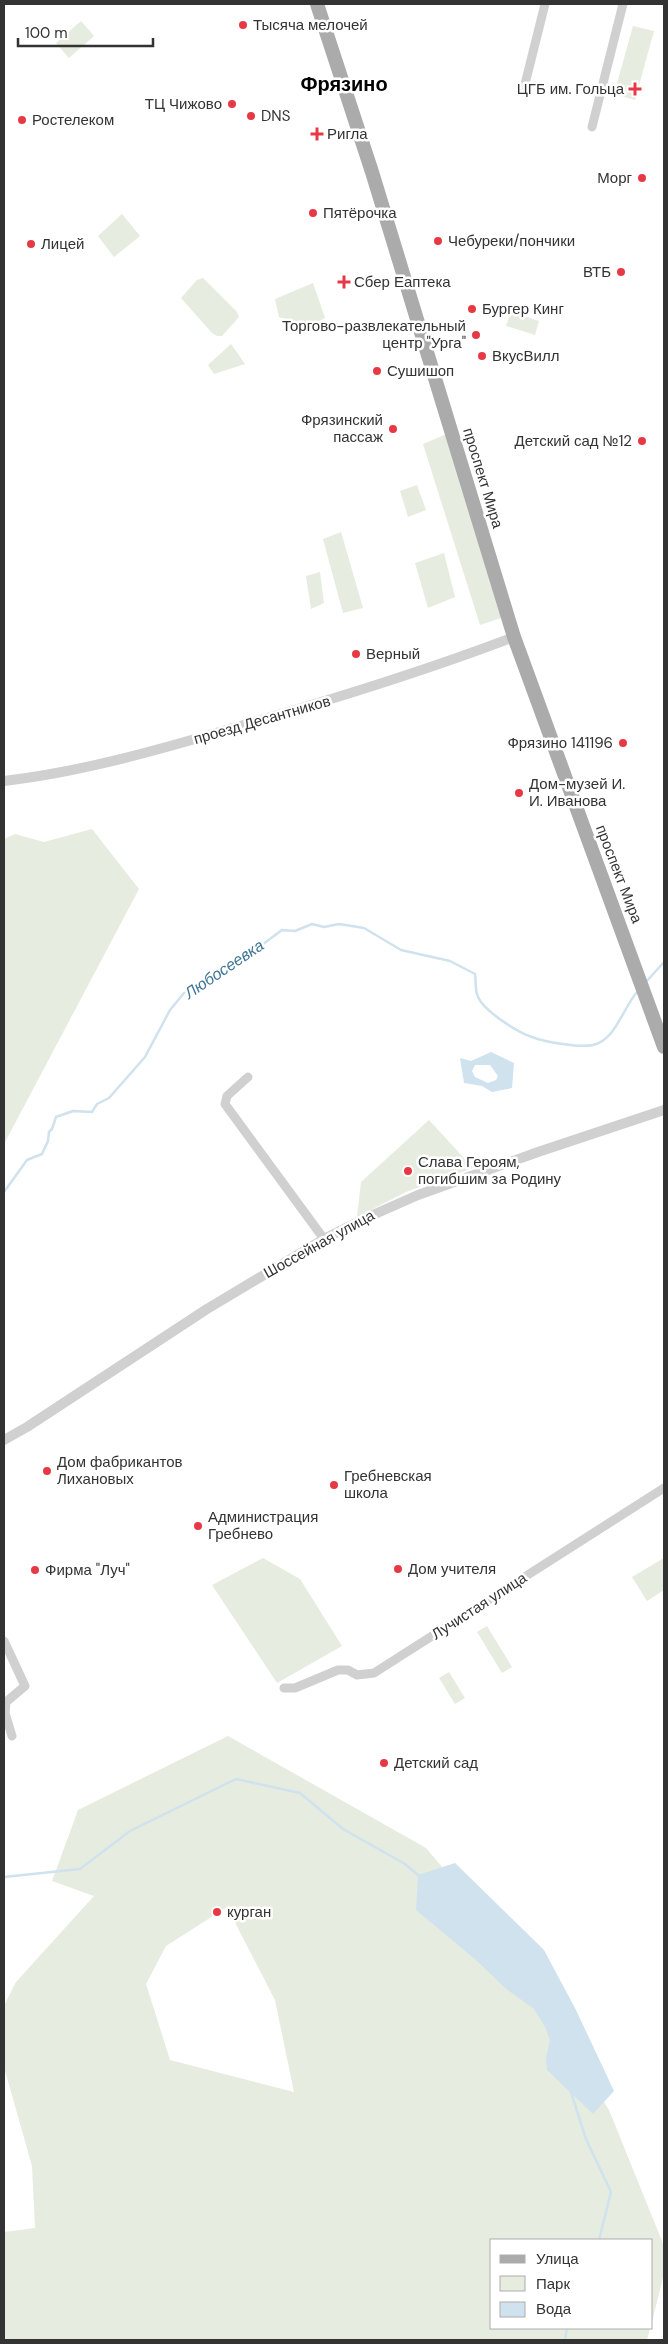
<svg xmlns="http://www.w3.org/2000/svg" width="668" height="2344" font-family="'DM Sans',sans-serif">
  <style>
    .green { fill: #e6ecdf; fill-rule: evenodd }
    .water { fill: #cfe2ee; fill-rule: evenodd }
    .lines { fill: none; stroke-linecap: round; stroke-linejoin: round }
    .stream { stroke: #cfe2ee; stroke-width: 2.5 }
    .minor { stroke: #d0d0d0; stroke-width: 9 }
    .tertiary { stroke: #d0d0d0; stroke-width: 10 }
    .primary { stroke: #ababab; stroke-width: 14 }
    .poi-dot { fill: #e63946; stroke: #fff; stroke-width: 2 }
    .labels { text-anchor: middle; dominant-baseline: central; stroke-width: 5; stroke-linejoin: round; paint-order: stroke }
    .poi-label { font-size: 15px; fill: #333; stroke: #fff; text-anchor: start }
    .street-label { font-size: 15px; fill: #333; stroke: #fff }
    .water-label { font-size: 16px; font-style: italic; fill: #3f7597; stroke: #fff }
    .district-label { font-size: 20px; font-weight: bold; fill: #000; stroke: #fff }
  </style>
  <rect width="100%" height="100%" fill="#fff"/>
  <!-- green -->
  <g class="green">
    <path d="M81 21 94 36 69 58 56 43Z"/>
    <path d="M633 26 654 31 635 100 614 94Z"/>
    <path d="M122 214 140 236 114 257 98 236Z"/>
    <path d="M203 278 237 312 239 317 222 336H217L212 333 181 298 197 280Z"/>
    <path d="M313 283 325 318 307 327 279 317 275 299Z"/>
    <path d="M511 312 539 321 535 335 506 326Z"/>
    <path d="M231 344 245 364 214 374 208 365Z"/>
    <path d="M449 433 504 617 480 625 423 444Z"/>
    <path d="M417 485 426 510 408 517 400 491Z"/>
    <path d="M341 532 363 608 343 613 323 539Z"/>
    <path d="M444 553 455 597 428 608 415 563Z"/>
    <path d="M320 572 324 603 311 609 306 576Z"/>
    <path d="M92 829 139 889 4 1144V839L15 834 44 842Z"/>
    <path d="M429 1120 473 1168 406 1192 357 1217 361 1182Z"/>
    <path d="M263 1558 300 1579 342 1646 277 1683 212 1585Z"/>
    <path d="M664 1558V1590L647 1601 632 1577Z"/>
    <path d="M487 1626 512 1667 502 1673 477 1632Z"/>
    <path d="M449 1672 465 1698 455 1704 439 1678Z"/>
    <path d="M228 1736 426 1848 486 1919 609 2110 664 2246V2273L652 2322V2240H492V2328H650L647 2340H4V2232L35 2228 32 2166 4 2067V2006L16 1982 94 1896 52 1881 78 1810ZM227 1907 275 2000 294 2092 170 2060 146 1984 166 1946Z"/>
  </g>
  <!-- water -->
  <g class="water">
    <path d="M491 1052 514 1063 512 1088 492 1092 482 1086 464 1083 460 1058 471 1061ZM475 1065H490L498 1076 496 1080 488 1083 475 1077 472 1071Z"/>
    <path d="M455 1863 544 1950 576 2010 614 2091 593 2114 547 2070 546 2058 550 2040 545 2027 534 2009 505 1988 476 1960 416 1910 418 1875Z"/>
  </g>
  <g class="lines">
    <!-- stream -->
    <g class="stream">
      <path d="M645 983 664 962"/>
      <path d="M4 1192 27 1160 42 1154 48 1141 49 1132 52 1129 56 1117 73 1111 92 1112 97 1104 109 1098 145 1057 170 1010 184 993 228 970 282 930 295 931 312 924 324 927 339 924 364 928 401 950 450 961 475 974C476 981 475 991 478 997 484 1011 517 1032 532 1037 544 1042 581 1048 593 1045 616 1040 623 1007 638 991"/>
      <path d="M4 1877 80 1869 130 1831 236 1779 300 1793 343 1829 405 1864 419 1876"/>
      <path d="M570 2089 586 2139 611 2192 599 2240"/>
      <path d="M565 2340 567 2328"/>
    </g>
    <!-- minor -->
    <g class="minor">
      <path d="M523 92 545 4"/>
      <path d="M592 127 623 4"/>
      <path d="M248 1077 227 1096 225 1104 324 1239"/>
      <path d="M4 1641 25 1686 6 1702 5 1713 12 1736"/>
      <path d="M284 1688H295L338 1670H348L357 1675 374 1673 664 1488"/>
    </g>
    <!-- tertiary -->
    <g class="tertiary">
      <path d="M4 781C81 772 158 750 233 728 328 701 422 672 514 637"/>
      <path d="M4 1440 27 1427 207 1309 324 1239 366 1218 418 1195 538 1152 664 1110"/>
    </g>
    <!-- primary -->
    <path class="primary" d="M317 4 372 172 514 637 664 1047"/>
  </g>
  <!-- markers -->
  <g class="poi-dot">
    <circle cx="243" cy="25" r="5"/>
    <path d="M632.5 81.5h5v5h5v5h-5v5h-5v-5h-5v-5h5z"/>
    <circle cx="232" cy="104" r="5"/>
    <circle cx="251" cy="116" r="5"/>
    <circle cx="22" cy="120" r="5"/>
    <path d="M314.5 126.5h5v5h5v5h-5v5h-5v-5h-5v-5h5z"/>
    <circle cx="642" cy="178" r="5"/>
    <circle cx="313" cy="213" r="5"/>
    <circle cx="438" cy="241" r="5"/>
    <circle cx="31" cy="244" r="5"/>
    <circle cx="621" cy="272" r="5"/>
    <path d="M341.5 274.5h5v5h5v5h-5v5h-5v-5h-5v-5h5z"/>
    <circle cx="472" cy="309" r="5"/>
    <circle cx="476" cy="335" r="5"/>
    <circle cx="482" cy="356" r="5"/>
    <circle cx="377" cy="371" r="5"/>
    <circle cx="393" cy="429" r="5"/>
    <circle cx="642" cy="441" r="5"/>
    <circle cx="356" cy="654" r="5"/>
    <circle cx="623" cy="743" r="5"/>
    <circle cx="519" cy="793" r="5"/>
    <circle cx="408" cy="1171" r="5"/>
    <circle cx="47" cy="1471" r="5"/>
    <circle cx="334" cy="1485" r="5"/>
    <circle cx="198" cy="1526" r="5"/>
    <circle cx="398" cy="1569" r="5"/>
    <circle cx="35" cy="1570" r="5"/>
    <circle cx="384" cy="1763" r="5"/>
    <circle cx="217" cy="1912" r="5"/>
  </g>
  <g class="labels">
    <!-- poi labels -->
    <g class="poi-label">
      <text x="253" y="25">Тысяча мелочей</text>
      <text x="624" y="89" text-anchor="end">ЦГБ им. Гольца</text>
      <text x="222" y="104" text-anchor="end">ТЦ Чижово</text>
      <text x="261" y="116">DNS</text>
      <text x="32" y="120">Ростелеком</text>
      <text x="327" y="134">Ригла</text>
      <text x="632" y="178" text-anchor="end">Морг</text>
      <text x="323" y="213">Пятёрочка</text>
      <text x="448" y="241">Чебуреки/пончики</text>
      <text x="41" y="244">Лицей</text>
      <text x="611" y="272" text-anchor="end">ВТБ</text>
      <text x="354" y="282">Сбер Еаптека</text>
      <text x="482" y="309">Бургер Кинг</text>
      <text x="466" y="326" text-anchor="end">Торгово-развлекательный<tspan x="466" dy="17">центр "Урга"</tspan></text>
      <text x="492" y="356">ВкусВилл</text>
      <text x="387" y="371">Сушишоп</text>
      <text x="383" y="420" text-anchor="end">Фрязинский<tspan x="383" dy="17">пассаж</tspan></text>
      <text x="632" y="441" text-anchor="end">Детский сад №12</text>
      <text x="366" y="654">Верный</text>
      <text x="613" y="743" text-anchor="end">Фрязино 141196</text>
      <text x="529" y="784">Дом-музей И.<tspan x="529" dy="17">И. Иванова</tspan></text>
      <text x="418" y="1162">Слава Героям,<tspan x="418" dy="17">погибшим за Родину</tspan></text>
      <text x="57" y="1462">Дом фабрикантов<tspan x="57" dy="17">Лихановых</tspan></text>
      <text x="344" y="1476">Гребневская<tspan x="344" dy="17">школа</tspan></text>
      <text x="208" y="1517">Администрация<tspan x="208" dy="17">Гребнево</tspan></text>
      <text x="408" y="1569">Дом учителя</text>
      <text x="45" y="1570">Фирма "Луч"</text>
      <text x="394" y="1763">Детский сад</text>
      <text x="227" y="1912">курган</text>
    </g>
    <!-- street labels -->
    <g class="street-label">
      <text transform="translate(483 478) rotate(73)">проспект Мира</text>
      <text transform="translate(262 720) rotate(-16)">проезд Десантников</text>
      <text transform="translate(619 874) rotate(69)">проспект Мира</text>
      <text transform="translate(319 1244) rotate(-29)">Шоссейная улица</text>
      <text transform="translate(479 1606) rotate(-33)">Лучистая улица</text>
    </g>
    <!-- water labels -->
    <g class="water-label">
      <text transform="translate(224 969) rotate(-34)">Любосеевка</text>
    </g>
    <!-- district labels -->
    <g class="district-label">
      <text x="344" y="84">Фрязино</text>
    </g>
  </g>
  <!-- border -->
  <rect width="668" height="2344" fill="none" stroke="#333333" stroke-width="10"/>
  <!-- legend -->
  <rect x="490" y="2239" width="162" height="90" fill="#ffffff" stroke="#adadad"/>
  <rect x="500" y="2255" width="25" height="8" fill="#ababab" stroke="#adadad"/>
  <text x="536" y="2264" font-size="15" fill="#333333">Улица</text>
  <rect x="500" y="2276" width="25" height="15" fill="#e6ecdf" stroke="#adadad"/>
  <text x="536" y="2289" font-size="15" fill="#333333">Парк</text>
  <rect x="500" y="2302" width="25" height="15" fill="#cfe2ee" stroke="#adadad"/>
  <text x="536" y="2314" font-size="15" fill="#333333">Вода</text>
  <!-- scale -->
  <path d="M18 38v8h135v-8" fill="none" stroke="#333333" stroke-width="2.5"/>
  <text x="25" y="38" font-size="15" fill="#333333" stroke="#ffffff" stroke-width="4" paint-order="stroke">100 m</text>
</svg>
